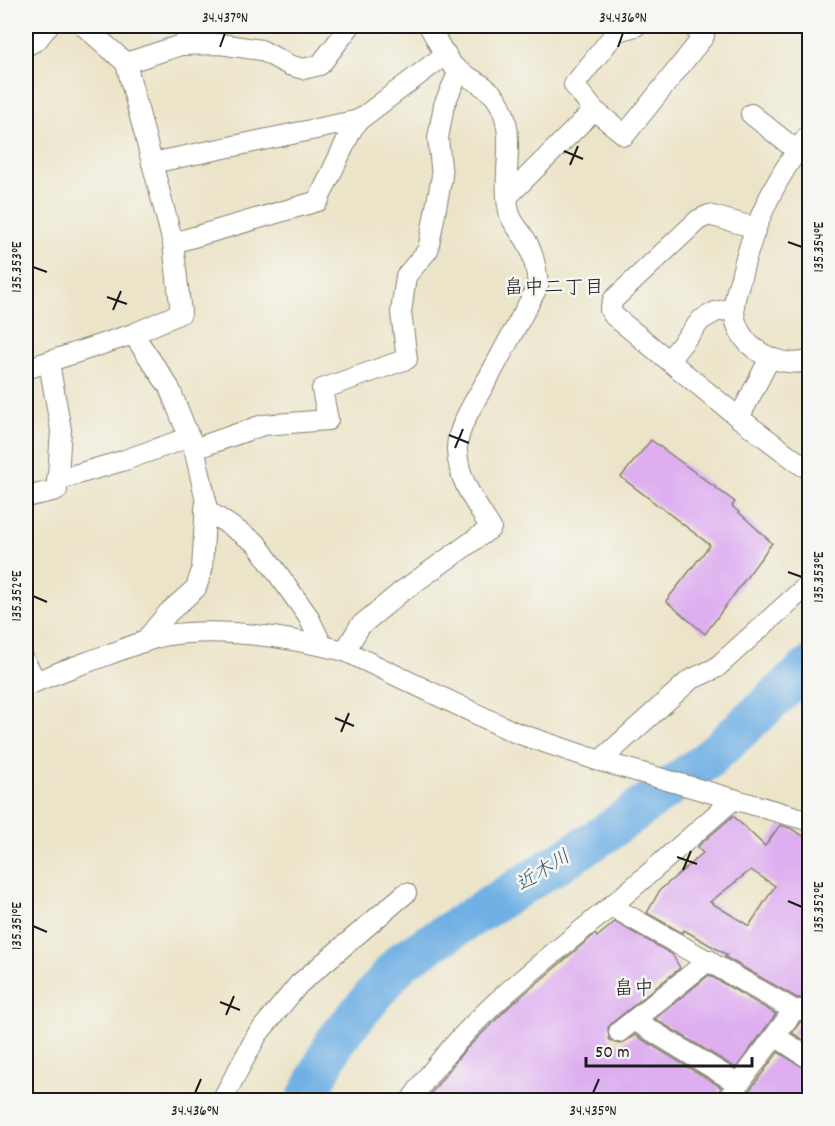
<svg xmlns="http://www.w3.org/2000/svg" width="835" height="1126" font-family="Dekko,'Klee One',sans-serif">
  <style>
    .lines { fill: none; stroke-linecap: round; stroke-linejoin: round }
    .river { stroke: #71b0e4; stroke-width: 40 }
    .building { fill: #deaef0; fill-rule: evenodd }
    .minor-casing { stroke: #848072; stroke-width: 22 }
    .minor { stroke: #fff; stroke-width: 20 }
    .ticks { fill: none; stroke: #1c1c1c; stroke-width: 2 }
    .labels { text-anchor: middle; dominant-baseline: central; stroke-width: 5; stroke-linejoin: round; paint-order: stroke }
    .neighbourhood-label { font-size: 20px; fill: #1c1c1c; stroke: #f6f6f2 }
    .water-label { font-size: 20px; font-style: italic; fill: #3e576c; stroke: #f6f6f2 }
    .neatline { fill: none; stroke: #1c1c1c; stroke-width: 2 }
    .ticks-label { font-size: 15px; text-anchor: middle; fill: #1c1c1c }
  </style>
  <rect width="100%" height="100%" fill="#f6f6f2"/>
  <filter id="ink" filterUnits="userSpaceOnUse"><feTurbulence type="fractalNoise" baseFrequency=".0167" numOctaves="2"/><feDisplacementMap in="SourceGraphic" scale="12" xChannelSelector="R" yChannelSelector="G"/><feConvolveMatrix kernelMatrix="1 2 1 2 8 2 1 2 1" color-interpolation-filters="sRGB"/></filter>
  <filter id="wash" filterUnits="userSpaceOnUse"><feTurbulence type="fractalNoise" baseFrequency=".008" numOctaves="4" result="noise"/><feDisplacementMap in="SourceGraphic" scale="24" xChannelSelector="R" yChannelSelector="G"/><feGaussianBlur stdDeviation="1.35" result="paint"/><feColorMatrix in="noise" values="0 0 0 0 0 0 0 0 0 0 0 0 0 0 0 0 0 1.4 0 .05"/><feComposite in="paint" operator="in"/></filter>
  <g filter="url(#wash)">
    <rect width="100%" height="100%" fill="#ece4c8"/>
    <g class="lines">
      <!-- river -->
      <path class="river" d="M306 1100 335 1041 402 961 603 835 706 761 810 666"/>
    </g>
    <g id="blocks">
      <!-- building -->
      <g class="building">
        <path d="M651 440 735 502 732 506 772 543 705 634 666 601 710 545 621 477Z"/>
        <path d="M733 816 765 846 780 825 790 828 810 840V998H797L725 957 727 955 684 930 682 933 647 913 660 890 703 853 697 847ZM751 870 775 886 749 926 710 902Z"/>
        <path d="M615 922 672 954 680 968 612 1023 608 1028 609 1039 615 1043 621 1044 635 1035 721 1087 715 1101H425L463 1052 511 1005 595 934 597 937Z"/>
        <path d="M709 975 776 1014 736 1068 655 1019Z"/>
        <path d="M800 1022H810V1044L792 1033Z"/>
        <path d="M778 1052 810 1071V1101H754L746 1095Z"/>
      </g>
    </g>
  </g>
  <g filter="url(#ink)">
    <use href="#blocks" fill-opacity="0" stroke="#848072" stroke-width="1.5"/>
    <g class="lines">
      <!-- minor casing -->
      <g class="minor-casing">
        <g id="minor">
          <path d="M808 26 810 27"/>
          <path d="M26 46 37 40 48 26"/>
          <path d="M126 63 181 45 220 44 261 50 289 65 303 69 320 65 350 26"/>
          <path d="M594 110 574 85 617 31 636 26"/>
          <path d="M751 114 796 150"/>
          <path d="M810 133C777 175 753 225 741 277 738 287 734 298 734 308 734 327 745 344 761 353 775 361 794 366 810 360"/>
          <path d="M152 163 359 120"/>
          <path d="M508 196 594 110 625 135 704 36 692 26"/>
          <path d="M756 228 709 215 698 220 613 300 610 310 614 316 739 418 803 466 810 467"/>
          <path d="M173 243 318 201 352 129 359 120 446 54"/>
          <path d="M133 334 169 387 195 452 206 501 202 570 196 588 168 613 144 642"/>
          <path d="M669 360 701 320 715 312 734 308"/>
          <path d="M26 369 133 334 181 313 173 243 126 63 84 26"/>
          <path d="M739 418 770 358"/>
          <path d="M194 449 263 425 328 420 322 389 407 359 401 313 406 276 428 250 442 176 438 138 444 105 459 71"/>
          <path d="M57 480 122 461 190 437"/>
          <path d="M26 497 57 490 61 430 49 363"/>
          <path d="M205 509 256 543 308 616 322 645"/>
          <path d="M345 651 360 626 401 592 491 528C476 504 458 480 457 450 456 428 479 394 490 375 506 345 522 316 538 286 537 271 534 256 527 242 522 233 513 224 510 215 499 177 520 132 496 98 486 85 472 80 459 71 445 61 438 40 429 26"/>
          <path d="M26 663 36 681"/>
          <path d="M26 686C52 674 80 665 107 655 127 648 147 639 168 635 223 627 291 638 345 651L514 732 600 761 810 821"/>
          <path d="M600 761 690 680 716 668 810 583"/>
          <path d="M611 906 794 1010H810"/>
          <path d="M634 1020 739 1084"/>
          <path d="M619 1032 709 960"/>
          <path d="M775 1036 810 1059"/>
          <path d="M222 1100 257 1035 299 984 406 893"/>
          <path d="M411 1100C465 1019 536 968 610 907 652 872 692 835 734 799"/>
          <path d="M727 1100 794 1010"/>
        </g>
      </g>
      <!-- minor -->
      <use href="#minor" class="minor"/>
    </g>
  </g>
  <!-- ticks -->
  <path class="ticks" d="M220 47 225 33M618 47 623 33M564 151 583 159M570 165 578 146M788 242 802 247M33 267 47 272M107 297 127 304M113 310 121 291M449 435 469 443M455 448 463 429M788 572 802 577M33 596 47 602M335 718 354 726M341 732 349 713M677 857 697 864M683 870 691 851M788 901 802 907M33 926 47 932M220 1002 240 1010M226 1015 234 996M195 1093 201 1079M593 1093 599 1079"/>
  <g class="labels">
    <!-- neighbourhood labels -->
    <g class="neighbourhood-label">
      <text x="554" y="289">畠中二丁目</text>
      <text x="634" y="990">畠中</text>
    </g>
    <!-- water labels -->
    <g class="water-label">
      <text transform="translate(544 872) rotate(-32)">近木川</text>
    </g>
  </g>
  <!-- margin -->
  <rect width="835" height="1126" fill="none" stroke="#f6f6f2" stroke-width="66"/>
  <!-- scale -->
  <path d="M586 1057v9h166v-9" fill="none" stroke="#1c1c1c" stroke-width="3"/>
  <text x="595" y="1057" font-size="18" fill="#1c1c1c" stroke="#f6f6f2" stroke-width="4.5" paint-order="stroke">50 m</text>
  <rect x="33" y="33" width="769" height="1060" class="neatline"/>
  <g class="ticks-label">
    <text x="225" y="22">34.437°N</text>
    <text x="623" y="22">34.436°N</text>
    <text transform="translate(818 247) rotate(-90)" y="5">135.354°E</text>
    <text transform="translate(16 267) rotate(-90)" y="5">135.353°E</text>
    <text transform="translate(818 577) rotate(-90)" y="5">135.353°E</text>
    <text transform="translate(16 596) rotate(-90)" y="5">135.352°E</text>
    <text transform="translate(818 907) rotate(-90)" y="5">135.352°E</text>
    <text transform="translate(16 926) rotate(-90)" y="5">135.351°E</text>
    <text x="195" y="1115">34.436°N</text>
    <text x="593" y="1115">34.435°N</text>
  </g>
</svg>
